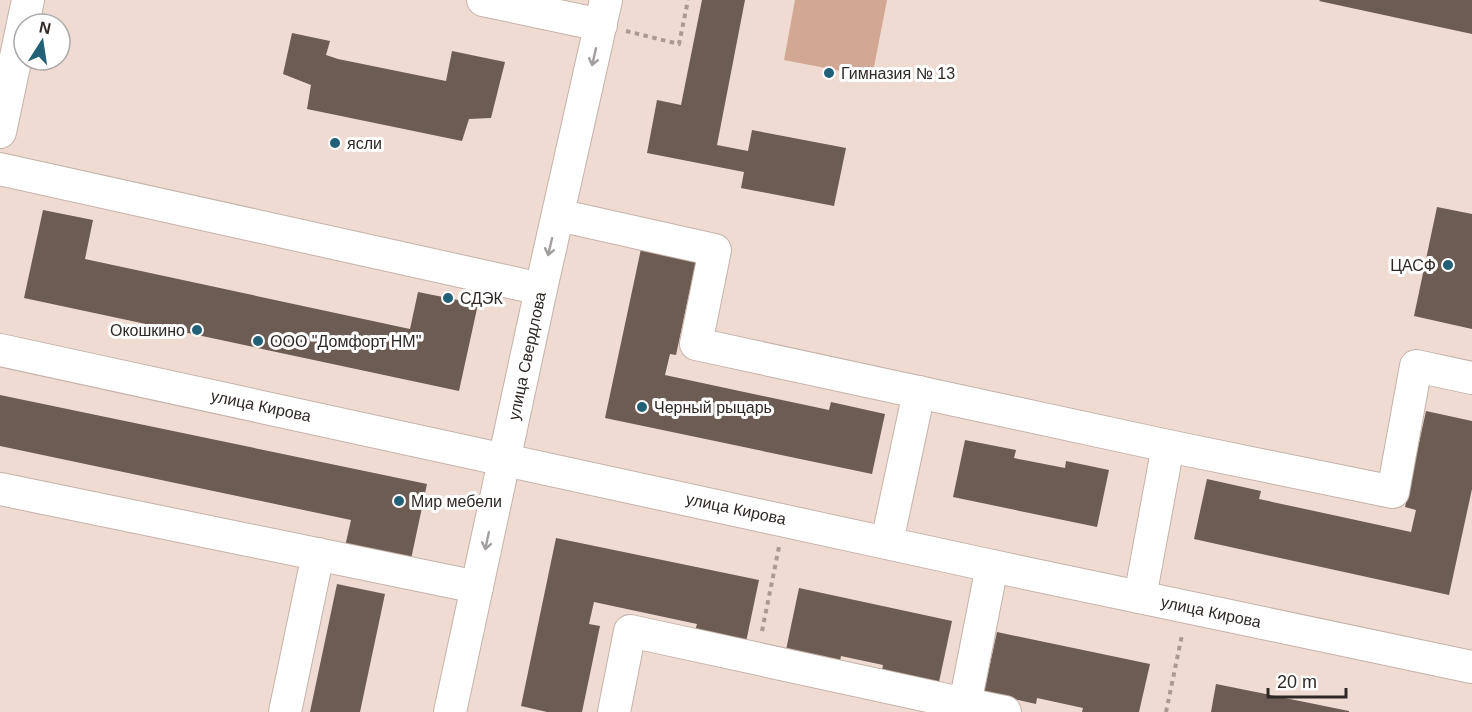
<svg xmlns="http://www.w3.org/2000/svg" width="1472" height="712" font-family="Helvetica,sans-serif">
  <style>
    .green { fill: #d2a794 }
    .building { fill: #6d5c54 }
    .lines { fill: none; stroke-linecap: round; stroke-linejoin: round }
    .minor-casing { stroke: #c5b2a9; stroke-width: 34 }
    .path { stroke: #aa9a93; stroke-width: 4; stroke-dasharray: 4.5 4.5; stroke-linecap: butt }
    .minor { stroke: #fff; stroke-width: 32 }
    .oneway { stroke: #a29e9d }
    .poi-dot { fill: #216076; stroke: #fff; stroke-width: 2 }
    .labels { text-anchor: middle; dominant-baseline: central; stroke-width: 6; stroke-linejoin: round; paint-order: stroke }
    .poi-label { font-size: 16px; fill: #302825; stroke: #fff; text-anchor: start }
    .street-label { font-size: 16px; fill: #302825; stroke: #fff }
  </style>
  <rect width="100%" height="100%" fill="#efdbd2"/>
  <!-- green -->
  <path class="green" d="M795 0H887L872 77 784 60Z"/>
  <!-- building -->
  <g class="building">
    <path d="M702 0H745L717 145 748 151 752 130 846 148 834 206 741 188 744 172 647 153 657 100 681 105Z"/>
    <path d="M1320 0H1472V34L1319 1Z"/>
    <path d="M292 33 330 41 326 55 338 59 446 81 452 51 505 62 491 118 469 119 462 141 307 109 311 85 283 74Z"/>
    <path d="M1437 207 1472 214V329L1414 316Z"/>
    <path d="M43 210 93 220 85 259 410 329 418 292 478 304 459 391 24 298Z"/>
    <path d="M641 249 696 261 676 355 670 354 665 375 829 410 831 402 885 414 872 474 605 418Z"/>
    <path d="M0 395 427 484 410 564 344 551 351 520 0 446Z"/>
    <path d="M1426 411 1472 421V489L1449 595 1194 539 1207 479 1261 491 1259 499 1411 532 1416 510 1405 507Z"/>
    <path d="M965 440 1016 450 1014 458 1065 468 1066 461 1109 470 1097 527 953 497Z"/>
    <path d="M556 538 759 580 746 642 695 631 697 624 594 602 589 624 600 626 582 712H547L521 706Z"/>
    <path d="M337 584 385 594 360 712H310Z"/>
    <path d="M799 588 952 621 939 682 882 670 883 665 841 656 840 661 786 650Z"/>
    <path d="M997 632 1150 664 1139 712H1082L1083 708 1037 698 1036 704 984 692Z"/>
    <path d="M1216 684 1349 711V712H1211Z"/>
  </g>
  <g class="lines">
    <!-- minor casing -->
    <g class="minor-casing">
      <g id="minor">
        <path d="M483 0 601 25"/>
        <path d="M0 132 28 0"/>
        <path d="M0 169 541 289"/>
        <path d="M558 215 715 250 696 344 1168 446 1393 492 1416 366 1472 378"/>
        <path d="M0 350 992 566 1472 667"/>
        <path d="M0 489 477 587"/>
        <path d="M887 542 919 392"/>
        <path d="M992 566 965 704 1005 712"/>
        <path d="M1140 597 1168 446"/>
        <path d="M285 712 318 554"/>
        <path d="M450 712 541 289 606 0"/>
        <path d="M614 712 630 631 965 704"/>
      </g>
    </g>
    <!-- path -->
    <g class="path">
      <path d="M626 31 679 44 688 0"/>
      <path d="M762 631 779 547"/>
      <path d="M1166 712 1182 635"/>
    </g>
    <!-- minor -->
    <use href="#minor" class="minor"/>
  </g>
  <!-- one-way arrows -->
  <defs><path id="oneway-shaft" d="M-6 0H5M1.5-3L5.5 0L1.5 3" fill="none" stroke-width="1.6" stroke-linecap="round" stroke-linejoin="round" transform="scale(1.5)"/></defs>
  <g class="oneway">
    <use href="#oneway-shaft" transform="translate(594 57) rotate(103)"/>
    <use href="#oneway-shaft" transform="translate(550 247) rotate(103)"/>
    <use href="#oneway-shaft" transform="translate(487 541) rotate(102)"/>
  </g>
  <!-- markers -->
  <g class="poi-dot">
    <circle cx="829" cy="73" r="6"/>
    <circle cx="335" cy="143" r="6"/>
    <circle cx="1448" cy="265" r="6"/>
    <circle cx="448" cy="298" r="6"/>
    <circle cx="197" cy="330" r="6"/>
    <circle cx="258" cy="341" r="6"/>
    <circle cx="642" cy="407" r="6"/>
    <circle cx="399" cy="501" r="6"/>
  </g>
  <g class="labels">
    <!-- poi labels -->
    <g class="poi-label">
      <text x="841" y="73">Гимназия № 13</text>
      <text x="347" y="143">ясли</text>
      <text x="1436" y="265" text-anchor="end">ЦАСФ</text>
      <text x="460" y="298">СДЭК</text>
      <text x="185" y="330" text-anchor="end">Окошкино</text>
      <text x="270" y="341">ООО "Домфорт НМ"</text>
      <text x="654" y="407">Черный рыцарь</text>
      <text x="411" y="501">Мир мебели</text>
    </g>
    <!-- street labels -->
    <g class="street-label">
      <text transform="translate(527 356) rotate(-78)">улица Свердлова</text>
      <text transform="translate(261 406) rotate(12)">улица Кирова</text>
      <text transform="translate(736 509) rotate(12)">улица Кирова</text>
      <text transform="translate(1211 612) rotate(12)">улица Кирова</text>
    </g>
  </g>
  <!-- north arrow -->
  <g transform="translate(42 42) rotate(12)"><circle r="28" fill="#ffffff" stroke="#aca9a8" stroke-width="1.5"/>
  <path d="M0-4.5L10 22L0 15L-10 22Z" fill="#216076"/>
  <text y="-9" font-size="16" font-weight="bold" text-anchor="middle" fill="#302825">N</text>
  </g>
  <!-- scale -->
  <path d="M1268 688v9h78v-9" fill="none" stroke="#302825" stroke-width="3"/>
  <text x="1277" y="688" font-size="18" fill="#302825" stroke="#ffffff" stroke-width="4.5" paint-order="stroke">20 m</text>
</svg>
